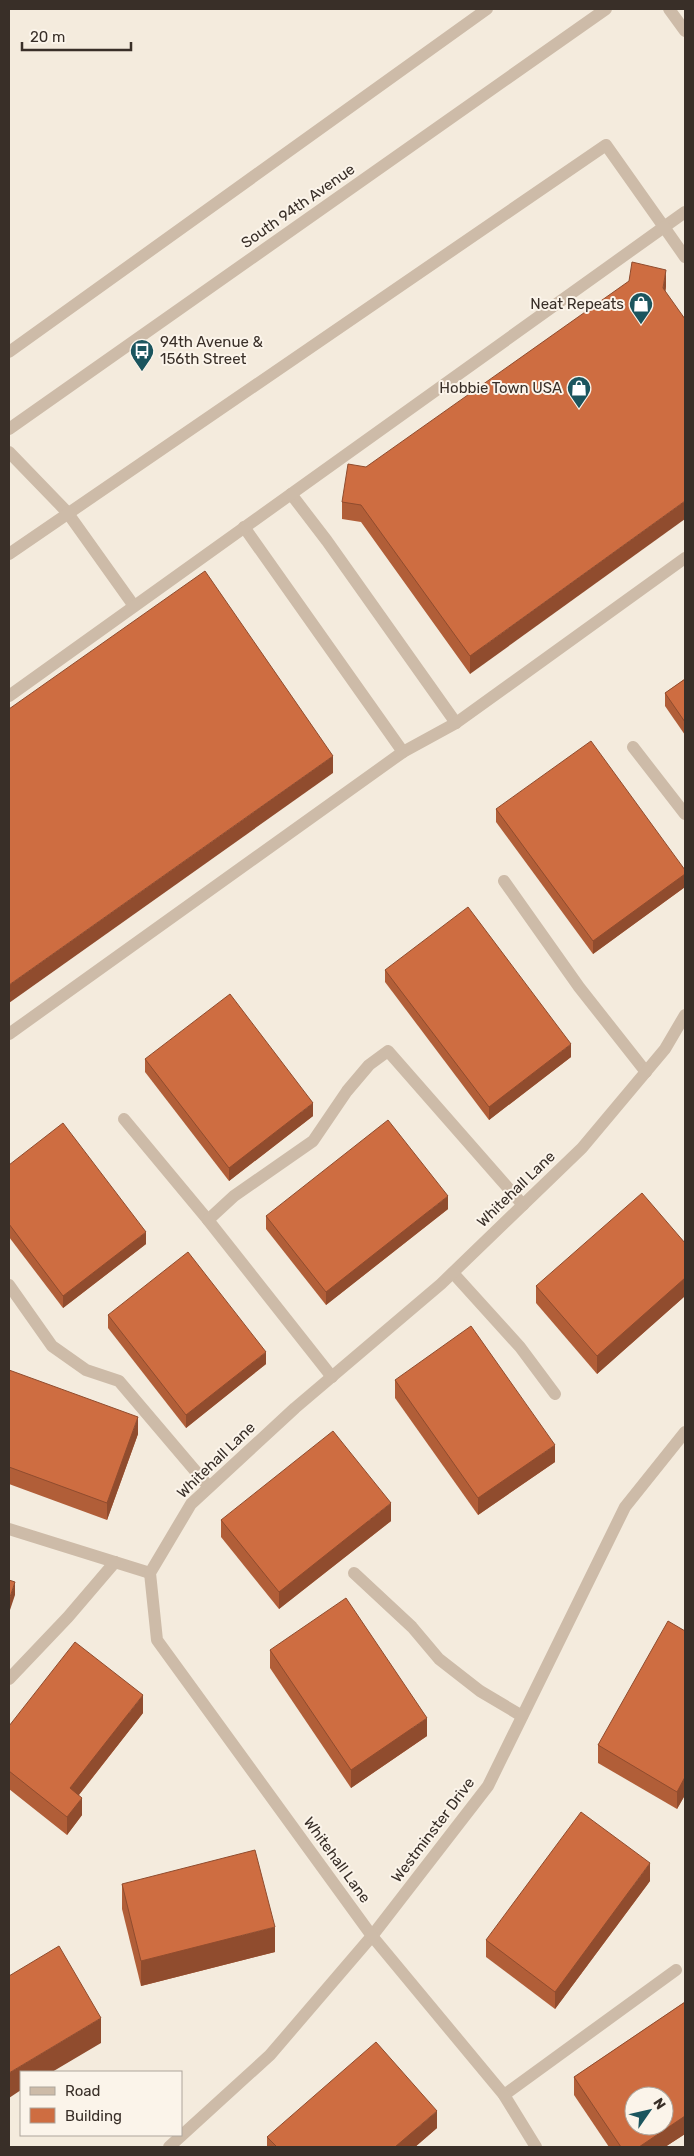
<svg xmlns="http://www.w3.org/2000/svg" width="694" height="2156" font-family="Rubik,sans-serif">
  <style>
    .lines { fill: none; stroke-linecap: round; stroke-linejoin: round }
    .service { stroke: #cdbba8; stroke-width: 12 }
    .minor { stroke: #cdbba8; stroke-width: 12 }
    .tertiary { stroke: #cdbba8; stroke-width: 12 }
    .wall { fill: #b15e38 }
    .shaded-wall { fill: #904c2e }
    .building { fill: #ce6d41; stroke: #904c2e; fill-rule: evenodd }
    .labels { text-anchor: middle; dominant-baseline: central; stroke-width: 4; stroke-linejoin: round; paint-order: stroke }
    .street-label { font-size: 15px; fill: #392f28; stroke: #fbf4ea }
    .poi-label { font-size: 15px; fill: #392f28; stroke: #fbf4ea; text-anchor: end }
  </style>
  <rect width="100%" height="100%" fill="#f4ebdd"/>
  <g class="lines">
    <!-- service -->
    <g class="service">
      <path d="M9 452 67 512 134 606"/>
      <path d="M291 494 327 541 456 723"/>
      <path d="M244 527 403 752"/>
      <path d="M9 554 606 145 664 227 685 212"/>
      <path d="M9 696 664 227 685 257"/>
      <path d="M633 747 685 814"/>
      <path d="M504 881 579 987 646 1072"/>
      <path d="M9 1034 403 752 456 723 685 558"/>
      <path d="M124 1119 208 1220"/>
      <path d="M453 1273 520 1347 555 1394"/>
      <path d="M9 1285 52 1346 86 1370 119 1381 209 1487"/>
      <path d="M332 1377 208 1220 234 1196 313 1141 347 1091 369 1065 388 1051 523 1205"/>
      <path d="M9 1529 150 1573"/>
      <path d="M354 1573 412 1627 439 1659 480 1691 522 1716"/>
      <path d="M9 1679 68 1617 115 1562"/>
      <path d="M504 2095 676 1970"/>
    </g>
    <!-- minor -->
    <g class="minor">
      <path d="M669 9 685 31"/>
      <path d="M169 2147 270 2055 372 1936 488 1786 625 1507 685 1432"/>
      <path d="M536 2147 504 2095 372 1936 157 1640 150 1573 191 1504 295 1408 441 1284 582 1148 665 1049 685 1015"/>
    </g>
    <!-- tertiary -->
    <g class="tertiary">
      <path d="M9 352 487 9"/>
      <path d="M9 429 606 9"/>
    </g>
  </g>
  <!-- wall -->
  <g class="wall">
    <path d="M666 287 665 292 470 674 361 522 342 519V502L366 467Z"/>
    <path d="M685 679V735L665 706V693Z"/>
    <path d="M496 809 685 870V887L593 954 496 822Z"/>
    <path d="M385 970 571 1057 489 1120 385 982Z"/>
    <path d="M145 1059 313 1116 229 1181 145 1072Z"/>
    <path d="M9 1165 146 1244 63 1308 9 1237Z"/>
    <path d="M448 1209 326 1305 266 1229V1216Z"/>
    <path d="M685 1243V1296L597 1374 536 1303V1286Z"/>
    <path d="M108 1315 266 1364 186 1428 108 1328Z"/>
    <path d="M9 1370 138 1434 107 1520 9 1484Z"/>
    <path d="M395 1380 555 1462 478 1515 395 1398Z"/>
    <path d="M221 1520 391 1521 279 1609 221 1537Z"/>
    <path d="M685 1631V1795L677 1809 598 1763V1745Z"/>
    <path d="M270 1650 427 1736 351 1788 270 1668Z"/>
    <path d="M143 1713 79 1795 82 1815 67 1835 9 1789V1726Z"/>
    <path d="M650 1881 555 2009 486 1957V1940Z"/>
    <path d="M122 1884 275 1952 141 1986 122 1909Z"/>
    <path d="M685 2002V2134L665 2147H609L574 2095V2077Z"/>
    <path d="M437 2128 415 2147H267V2137Z"/>
  </g>
  <!-- shaded-wall -->
  <g class="shaded-wall">
    <path d="M666 270V287L663 306V288Z"/>
    <path d="M685 501V519L470 674V656Z"/>
    <path d="M333 756V773L9 1003V985Z"/>
    <path d="M685 874V887L593 954V941Z"/>
    <path d="M571 1044V1057L489 1120V1107Z"/>
    <path d="M313 1103V1116L229 1181V1168Z"/>
    <path d="M448 1196V1209L326 1305V1292Z"/>
    <path d="M146 1232V1244L63 1308V1296Z"/>
    <path d="M685 1278V1296L597 1374V1356Z"/>
    <path d="M266 1352V1364L186 1428V1415Z"/>
    <path d="M138 1417V1434L107 1520V1503Z"/>
    <path d="M555 1445V1462L478 1515V1498Z"/>
    <path d="M391 1503V1521L279 1609V1592Z"/>
    <path d="M15 1582V1595L9 1613V1600Z"/>
    <path d="M143 1695V1713L70 1806V1788Z"/>
    <path d="M427 1718V1736L351 1788V1770Z"/>
    <path d="M685 1777V1795L677 1809V1792Z"/>
    <path d="M82 1798V1815L67 1835V1817Z"/>
    <path d="M650 1863V1881L555 2009V1992Z"/>
    <path d="M275 1927V1952L141 1986V1961Z"/>
    <path d="M101 2018V2043L52 2072H21V2090L9 2098V2073Z"/>
    <path d="M437 2111V2128L415 2147H395Z"/>
    <path d="M685 2116V2134L665 2147H639Z"/>
  </g>
  <!-- building -->
  <g class="building">
    <path d="M632 262 666 270 663 288 685 319V501L470 656 361 505 342 502 348 464 366 467 629 281Z"/>
    <path d="M205 571 333 756 9 985V709Z"/>
    <path d="M685 679V722L665 693Z"/>
    <path d="M591 741 685 870V874L593 941 496 809Z"/>
    <path d="M468 907 571 1044 489 1107 385 970Z"/>
    <path d="M230 994 313 1103 229 1168 145 1059Z"/>
    <path d="M388 1120 448 1196 326 1292 266 1216Z"/>
    <path d="M63 1123 146 1232 63 1296 9 1224V1165Z"/>
    <path d="M642 1193 685 1243V1278L597 1356 536 1286Z"/>
    <path d="M188 1252 266 1352 186 1415 108 1315Z"/>
    <path d="M471 1326 555 1445 478 1498 395 1380Z"/>
    <path d="M9 1370 138 1417 107 1503 9 1467Z"/>
    <path d="M333 1431 391 1503 279 1592 221 1520Z"/>
    <path d="M9 1580 15 1582 9 1600Z"/>
    <path d="M346 1598 427 1718 351 1770 270 1650Z"/>
    <path d="M668 1621 685 1631V1777L677 1792 598 1745Z"/>
    <path d="M75 1642 143 1695 70 1788 82 1798 67 1817 9 1771V1726Z"/>
    <path d="M581 1812 650 1863 555 1992 486 1940Z"/>
    <path d="M255 1850 275 1927 141 1961 122 1884Z"/>
    <path d="M59 1946 101 2018 9 2073V1976Z"/>
    <path d="M685 2002V2116L639 2147H621L574 2077ZM634 2096H664V2126H634Z"/>
    <path d="M376 2042 437 2111 395 2147H277L267 2137Z"/>
  </g>
  <!-- icons -->
  <defs>
    <g id="shop-pin" transform="scale(1.25)"><path d="M0 17L-7.5 6A9.5 9.5 0 1 1 7.5 6Z" fill="#1b555e" stroke="#fbf4ea"/><path d="M-5-2.5h2.3a2.7 3.5 0 0 1 5.4 0H5L5.5 6h-11ZM-1.5-2.5h3a1.5 2.3 0 0 0-3 0Z" fill="#fff"/></g>
    <g id="bus-pin" transform="scale(1.25)"><path d="M0 17L-7.5 6A9.5 9.5 0 1 1 7.5 6Z" fill="#1b555e" stroke="#fbf4ea"/><path d="M-5-6H5V4H4V6H2V4H-2V6H-4V4H-5ZM-3.5-4V0h7V-4ZM-3.5 1.2v1.5H-2V1.2ZM2 1.2v1.5H3.5V1.2Z" fill="#fff"/></g>
  </defs>
  <g fill-rule="evenodd">
    <use href="#shop-pin" x="641" y="304"/>
    <use href="#bus-pin" x="142" y="351"/>
    <use href="#shop-pin" x="579" y="388"/>
  </g>
  <g class="labels">
    <!-- street labels -->
    <g class="street-label">
      <text transform="translate(298 206) rotate(-35)">South 94th Avenue</text>
      <text transform="translate(516 1189) rotate(-44)">Whitehall Lane</text>
      <text transform="translate(216 1460) rotate(-44)">Whitehall Lane</text>
      <text transform="translate(433 1830) rotate(-53)">Westminster Drive</text>
      <text transform="translate(337 1860) rotate(54)">Whitehall Lane</text>
    </g>
    <!-- poi labels -->
    <g class="poi-label">
      <text x="624" y="304">Neat Repeats</text>
      <text x="160" y="342" text-anchor="start">94th Avenue &amp;<tspan x="160" dy="17">156th Street</tspan></text>
      <text x="562" y="388">Hobbie Town USA</text>
    </g>
  </g>
  <!-- border -->
  <rect width="694" height="2156" fill="none" stroke="#392f28" stroke-width="20"/>
  <!-- legend -->
  <rect x="20" y="2071" width="162" height="65" fill="#fbf4ea" stroke="#ada59c"/>
  <rect x="30" y="2087" width="25" height="8" fill="#cdbba8" stroke="#ada59c"/>
  <text x="65" y="2096" font-size="15" fill="#392f28">Road</text>
  <rect x="30" y="2108" width="25" height="15" fill="#ce6d41" stroke="#ada59c"/>
  <text x="65" y="2121" font-size="15" fill="#392f28">Building</text>
  <!-- north arrow -->
  <g transform="translate(649 2111) rotate(56)"><circle r="24" fill="#fbf4ea" stroke="#ada59c"/>
  <path d="M0-4L9 19L0 12L-9 19Z" fill="#1b555e"/>
  <text y="-8" font-size="14" font-weight="bold" text-anchor="middle" fill="#392f28">N</text>
  </g>
  <!-- scale -->
  <path d="M22 42v8h109v-8" fill="none" stroke="#392f28" stroke-width="2.5"/>
  <text x="30" y="42" font-size="15" fill="#392f28" stroke="#fbf4ea" stroke-width="4" paint-order="stroke">20 m</text>
</svg>
